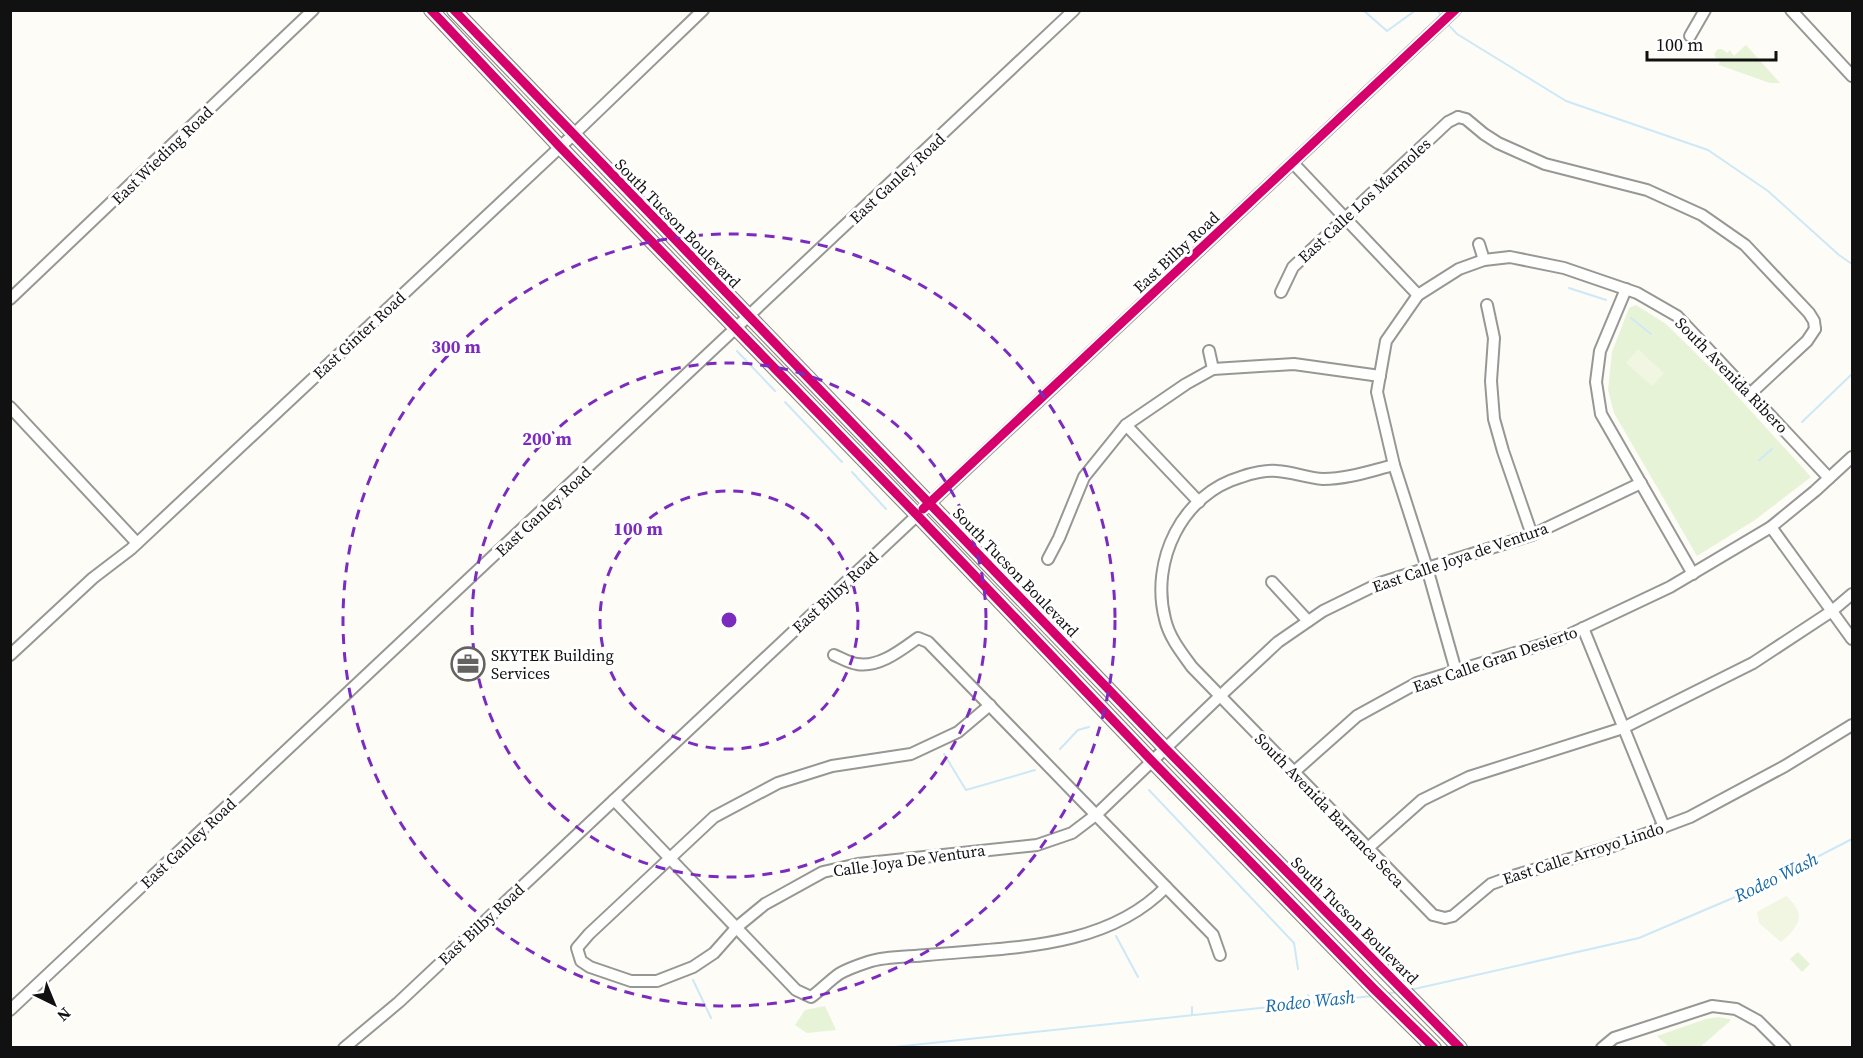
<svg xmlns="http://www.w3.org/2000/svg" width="1863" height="1058" font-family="'Source Serif 4',serif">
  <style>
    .green { fill: #e7f3d7 }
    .pitch { fill: #f0f6e1 }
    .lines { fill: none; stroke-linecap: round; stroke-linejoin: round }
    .stream { stroke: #cde8f7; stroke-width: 2 }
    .minor-casing { stroke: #979795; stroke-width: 14 }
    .major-casing { stroke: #858482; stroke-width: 16 }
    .minor { stroke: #fffffe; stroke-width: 10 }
    .major { stroke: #ede9dc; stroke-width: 14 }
    .cycleway-casing { stroke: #fff; stroke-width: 13 }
    .cycleway { stroke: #d6006c; stroke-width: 9 }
    .ring { fill: none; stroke: #7b2cbf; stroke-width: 3; stroke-dasharray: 10 8 }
    .labels { text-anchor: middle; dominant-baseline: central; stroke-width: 6; stroke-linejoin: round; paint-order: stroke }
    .street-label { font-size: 16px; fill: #111; stroke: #fff }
    .poi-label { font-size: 16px; fill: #111; stroke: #fff; text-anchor: start }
    .water-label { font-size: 18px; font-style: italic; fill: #1768a6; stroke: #fff }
    .centre { fill: #7b2cbf; stroke: #fff; stroke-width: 3 }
    .ring-label { font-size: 18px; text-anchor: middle; font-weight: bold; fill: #7b2cbf; stroke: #fff; stroke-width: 6; stroke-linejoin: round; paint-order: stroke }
  </style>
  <rect width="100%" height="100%" fill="#fdfcf7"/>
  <!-- green -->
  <g class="green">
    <path d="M1746 45 1780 83H1770L1719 65 1720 60 1716 58 1714 54 1718 49H1722L1727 53 1730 50 1734 56Z"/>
    <path d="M1636 305 1666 324 1720 377 1811 477 1755 520 1697 556 1614 413 1608 390 1612 352 1629 308Z"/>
    <path d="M1798 952 1810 964 1802 972 1790 959Z"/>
    <path d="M825 1006 836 1030 807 1033 795 1025 805 1010Z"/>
    <path d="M1718 1017 1730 1019V1021L1700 1047H1669L1657 1036 1706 1019Z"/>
  </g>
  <!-- pitch -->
  <g class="pitch">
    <path d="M1638 349 1664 373 1652 386 1626 363Z"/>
    <path d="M1786 896C1807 914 1800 926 1781 942L1759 923 1757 912Z"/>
  </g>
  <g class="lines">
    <!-- stream -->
    <g class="stream">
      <path d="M1363 10 1387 31 1416 10"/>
      <path d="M1437 10 1443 18"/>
      <path d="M1446 22 1457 34 1566 101 1708 150 1768 191 1839 255 1852 264"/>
      <path d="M1569 288 1606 300"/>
      <path d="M1631 318 1651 334"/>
      <path d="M737 351 775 391"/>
      <path d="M785 402 842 462"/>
      <path d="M1802 422 1852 374"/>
      <path d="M1759 460 1772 449"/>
      <path d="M852 472 886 509"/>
      <path d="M1060 749 1078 730 1089 727"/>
      <path d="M944 754 966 790 1035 770"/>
      <path d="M1149 790 1294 943 1298 969"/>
      <path d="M1116 936 1138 977"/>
      <path d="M693 980 711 1018"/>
      <path d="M1410 990 1639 938 1761 886 1852 839"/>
      <path d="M1386 994 1398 992"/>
      <path d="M1308 995 1311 1003"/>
      <path d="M1192 1007V1015"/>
      <path d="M885 1048 1372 996"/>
    </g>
    <!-- minor casing -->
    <g class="minor-casing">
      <g id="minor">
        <path d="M1791 10 1852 76"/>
        <path d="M1690 36 1705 10"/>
        <path d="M1458 117 1466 119 1484 134 1498 143 1545 164 1647 190 1702 215 1745 245 1809 313 1814 321 1815 329"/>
        <path d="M1293 163 1418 295"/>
        <path d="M1479 244 1484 260"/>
        <path d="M1626 289 1600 351 1596 382 1601 414 1693 574"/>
        <path d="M1281 292 1293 267 1448 122 1458 117"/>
        <path d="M10 299 313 10"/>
        <path d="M1487 305 1494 338 1491 381 1494 419 1503 451 1532 535"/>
        <path d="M1209 351 1213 369"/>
        <path d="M1751 393 1807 341 1815 329"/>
        <path d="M10 407 137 543"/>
        <path d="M1126 425 1199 502"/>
        <path d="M1394 465C1370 471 1348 479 1323 479 1307 478 1293 472 1277 471 1267 470 1251 473 1241 477 1182 494 1150 561 1165 619 1169 637 1181 652 1192 667L1433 915 1445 918 1453 916 1491 884 1513 876 1613 846 1690 817 1785 766 1852 725"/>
        <path d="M1771 527 1852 639"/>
        <path d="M1048 559 1059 538 1084 477 1126 425 1186 384 1213 369 1294 364 1380 376"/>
        <path d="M1272 582 1308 621"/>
        <path d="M1583 628 1664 827"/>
        <path d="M10 655 93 578 131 549 573 135 703 10"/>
        <path d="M1456 671 1427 568 1394 465 1377 392 1386 341 1418 295 1459 269 1484 260 1510 257 1564 268 1637 293 1677 316 1829 478"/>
        <path d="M990 705 958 732 911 754 832 766 778 783 714 817 589 934 577 948 581 961 590 967 631 981H657L693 967 714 953 737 927 765 904 823 872 858 864 1037 845 1072 833 1097 814 1220 696 1278 642 1323 611 1380 583 1532 535 1641 483"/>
        <path d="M1294 772 1357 716 1417 683 1560 639 1670 587 1771 527 1815 491 1852 457"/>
        <path d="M614 800 796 990 811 997C821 990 829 981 839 974 847 969 859 965 868 962 886 956 909 957 927 955 1009 947 1105 950 1166 887L928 642 918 638C901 650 879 668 857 664 849 663 841 658 834 655"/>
        <path d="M1368 848 1422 800 1469 777 1623 728 1753 663 1832 611 1852 594"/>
        <path d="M1166 887 1213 935 1220 955"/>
        <path d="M10 1010 1074 10"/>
        <path d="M344 1048 399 1002 1455 10"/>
        <path d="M1602 1048 1614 1038 1712 1006 1736 1009 1758 1021 1785 1048"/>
      </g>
    </g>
    <!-- major casing -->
    <g class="major-casing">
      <g id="major">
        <path d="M431 10 560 147 917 515 1152 761 1374 989 1434 1048"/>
        <path d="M454 10 1165 748 1460 1048"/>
      </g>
    </g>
    <!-- minor -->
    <use href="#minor" class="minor"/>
    <!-- major -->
    <use href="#major" class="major"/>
    <!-- cycleway casing -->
    <g class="cycleway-casing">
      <g id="cycleway">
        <path d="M431 10 560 147 917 515 1152 761 1374 989 1434 1048"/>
        <path d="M454 10 1165 748 1460 1048"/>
        <path d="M923 509 1455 10"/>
      </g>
    </g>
    <!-- cycleway -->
    <use href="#cycleway" class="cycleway"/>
  </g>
  <!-- distance rings -->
  <g class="ring">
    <circle cx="729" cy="620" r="129"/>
    <circle cx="729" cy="620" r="257"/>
    <circle cx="729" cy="620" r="386"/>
  </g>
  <!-- icons -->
  <defs>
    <g id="office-ring" transform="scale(1.725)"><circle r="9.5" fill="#fff" stroke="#646362" stroke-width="1.5"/><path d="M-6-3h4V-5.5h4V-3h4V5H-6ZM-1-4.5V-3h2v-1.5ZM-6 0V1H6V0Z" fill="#646362"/></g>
  </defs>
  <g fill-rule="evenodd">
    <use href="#office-ring" x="468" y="664"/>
  </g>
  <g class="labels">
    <!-- street labels -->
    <g class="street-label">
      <text transform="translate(162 155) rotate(-44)">East Wieding Road</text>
      <text transform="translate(897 178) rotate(-43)">East Ganley Road</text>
      <text transform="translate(1364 200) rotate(-43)">East Calle Los Marmoles</text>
      <text transform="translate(678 223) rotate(46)">South Tucson Boulevard</text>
      <text transform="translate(1176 252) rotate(-43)">East Bilby Road</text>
      <text transform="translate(359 335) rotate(-43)">East Ginter Road</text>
      <text transform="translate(1732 375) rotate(46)">South Avenida Ribero</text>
      <text transform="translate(543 511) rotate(-43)">East Ganley Road</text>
      <text transform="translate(1460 557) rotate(-19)">East Calle Joya de Ventura</text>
      <text transform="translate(1016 572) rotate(46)">South Tucson Boulevard</text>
      <text transform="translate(835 592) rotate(-43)">East Bilby Road</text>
      <text transform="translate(1495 659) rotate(-19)">East Calle Gran Desierto</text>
      <text transform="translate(1330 810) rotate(46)">South Avenida Barranca Seca</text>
      <text transform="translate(188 843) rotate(-43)">East Ganley Road</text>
      <text transform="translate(1583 853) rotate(-18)">East Calle Arroyo Lindo</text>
      <text transform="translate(909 860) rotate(-8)">Calle Joya De Ventura</text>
      <text transform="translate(1355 920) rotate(45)">South Tucson Boulevard</text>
      <text transform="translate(481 924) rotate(-43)">East Bilby Road</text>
    </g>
    <!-- poi labels -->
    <g class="poi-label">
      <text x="491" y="655">SKYTEK Building<tspan x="491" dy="18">Services</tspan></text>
    </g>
    <!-- water labels -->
    <g class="water-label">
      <text transform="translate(1776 877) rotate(-26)">Rodeo Wash</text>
      <text transform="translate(1310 1001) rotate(-6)">Rodeo Wash</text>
    </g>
  </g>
  <circle cx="729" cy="620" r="9" class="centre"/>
  <g class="ring-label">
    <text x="456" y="353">300 m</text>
    <text x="547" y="445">200 m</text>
    <text x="638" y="535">100 m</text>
  </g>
  <!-- border -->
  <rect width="1863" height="1058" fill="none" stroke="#111111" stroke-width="24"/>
  <!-- north arrow -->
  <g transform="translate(54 1004) rotate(137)" stroke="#ffffff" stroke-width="4.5" paint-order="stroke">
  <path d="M0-4.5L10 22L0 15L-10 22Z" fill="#111111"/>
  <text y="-9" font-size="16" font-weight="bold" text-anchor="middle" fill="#111111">N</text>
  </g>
  <!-- scale -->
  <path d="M1647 51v9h129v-9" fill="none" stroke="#111111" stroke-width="3"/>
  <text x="1656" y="51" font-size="18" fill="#111111" stroke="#ffffff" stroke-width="4.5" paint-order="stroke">100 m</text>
</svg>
